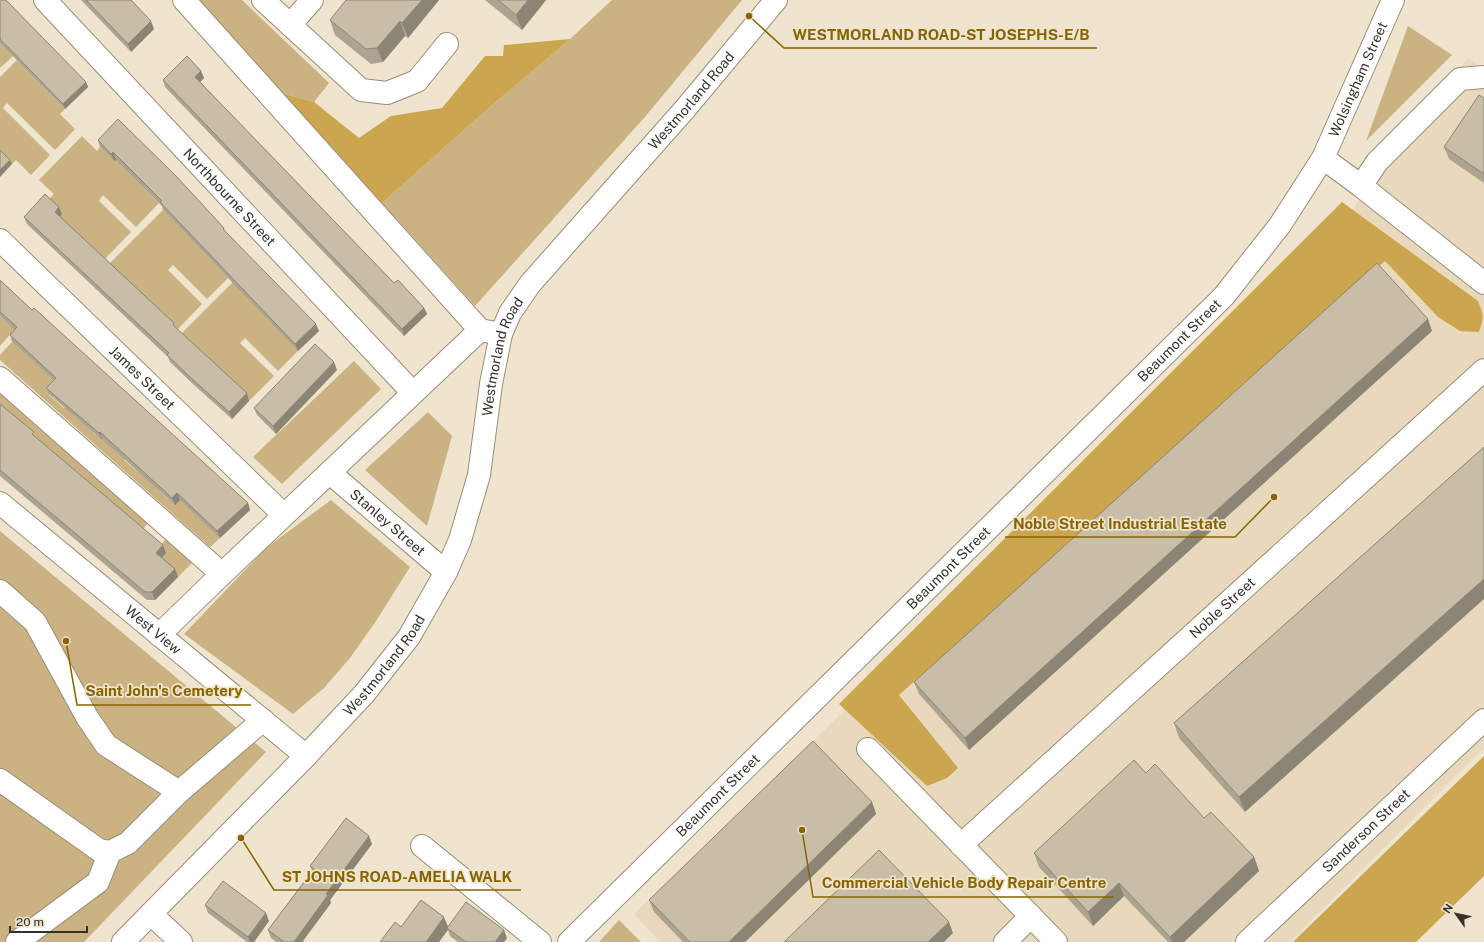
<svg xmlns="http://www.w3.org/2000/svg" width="1484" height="942" font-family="'Public Sans',sans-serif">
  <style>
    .built { fill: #e8d9bc }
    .green { fill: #cab282 }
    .forest { fill: #cca54f }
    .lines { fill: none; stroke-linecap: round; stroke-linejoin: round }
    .minor-casing { stroke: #988e79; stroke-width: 24 }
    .minor { stroke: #fff; stroke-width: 22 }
    .wall { fill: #aca390 }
    .shaded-wall { fill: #8c8475 }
    .building { fill: #c8bda7; stroke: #8c8475 }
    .labels { text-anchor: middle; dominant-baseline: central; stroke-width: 3.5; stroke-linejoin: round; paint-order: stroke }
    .street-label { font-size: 14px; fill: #363229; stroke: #efe4cd }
    .leader { fill: none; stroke: #876400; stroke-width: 1.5 }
    .callout-dot { fill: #876400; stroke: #efe4cd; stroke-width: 1.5 }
    .callout-label { font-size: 15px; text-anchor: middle; font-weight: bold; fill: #876400; stroke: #efe4cd; stroke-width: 3.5; stroke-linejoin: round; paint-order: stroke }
  </style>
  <rect width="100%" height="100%" fill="#efe4cd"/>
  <!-- built -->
  <path class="built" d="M1468 58 1484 69V748L1290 942H660L634 914 1324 247Z"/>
  <!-- green -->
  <g class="green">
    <path d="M198 0H242L329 83 314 102 282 93Z"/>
    <path d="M612 0H742L644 118 475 306 382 203 483 113 570 39Z"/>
    <path d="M1408 26 1452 55 1366 141Z"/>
    <path d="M0 43 13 56 0 68Z"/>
    <path d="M17 60 65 109 60 114 75 129 55 150 7 103 3 108 50 155 31 175 16 160 12 164 0 153V77Z"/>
    <path d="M82 136 97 151 100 147 114 161 116 159 159 203 136 227 103 195 99 201 131 232 103 261 58 219 48 201 54 194 39 180Z"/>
    <path d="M163 210 228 278 207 299 173 265 168 270 202 304 177 330 107 266Z"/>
    <path d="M233 282 298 351 278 371 245 338 240 343 274 376 249 401 179 336Z"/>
    <path d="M0 316 14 330 0 346Z"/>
    <path d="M12 342 59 384 49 395 64 408 74 398 88 428 102 440 110 431 132 451 124 460 138 472 146 464 160 492 175 505 182 497 220 538 210 547 0 360V355Z"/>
    <path d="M354 361 381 389 282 484 253 457Z"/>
    <path d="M0 389 150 520 141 532 0 426Z"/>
    <path d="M428 412 452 436 427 526 365 470Z"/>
    <path d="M331 500 410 567 376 621 350 658 324 688 293 714 184 634 266 548Z"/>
    <path d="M0 531 266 752 84 942H0Z"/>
    <path d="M169 536 195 560 178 577 159 561V547Z"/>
    <path d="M619 920 641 942H599Z"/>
  </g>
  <!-- forest -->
  <g class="forest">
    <path d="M570 39 483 113 382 203 282 93 314 102 359 138 391 116 442 108 485 56H503L504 45Z"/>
    <path d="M1342 202 1478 301C1484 316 1484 316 1479 332L1460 331 1438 317 1385 261 899 695 958 768 947 778 927 786 839 704Z"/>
    <path d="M1484 756V876L1416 942H1293Z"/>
  </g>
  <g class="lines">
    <!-- minor casing -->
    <g class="minor-casing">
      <g id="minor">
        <path id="s1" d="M45 0 413 393"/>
        <path d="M184 0 480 330"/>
        <path d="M263 0 361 90 387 93 417 81 447 44"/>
        <path d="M290 25 312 0"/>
        <path d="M1323 158 1361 186 1377 162 1460 79 1484 77"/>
        <path d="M1361 186 1484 283"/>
        <path id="s2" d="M0 240 284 515"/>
        <path d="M0 378 222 574"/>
        <path id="s3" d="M330 473 446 572"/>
        <path id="s4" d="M0 503 306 756"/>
        <path d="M0 591 35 622 87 717 106 745 179 792"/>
        <path d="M159 635 222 574 480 330 501 334"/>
        <path d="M868 749 1056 942"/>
        <path d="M0 780 99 850 110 852 128 843 179 792 263 720"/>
        <path id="s5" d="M961 845 1484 370"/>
        <path d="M422 846 540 942"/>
        <path d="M151 914 181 942"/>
        <path d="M17 942 98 882 110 852"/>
        <path id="s6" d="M123 942 306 756 364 694 409 637 446 572 460 540 479 475 491 384 501 334 510 313 530 284 685 109 776 0"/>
        <path id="s7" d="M569 942 1224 296 1280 225 1323 158 1393 0"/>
        <path d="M1005 942 1031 916"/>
        <path id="s8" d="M1247 942 1484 720"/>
      </g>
    </g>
    <!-- minor -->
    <use href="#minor" class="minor"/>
  </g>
  <!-- wall -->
  <g class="wall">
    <path d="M0 0 86 82 88 87 65 109 0 43Z"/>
    <path d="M81 0H131L154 29 131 52Z"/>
    <path d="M439 0 408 38 405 36 383 62 371 64 335 35 330 20Z"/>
    <path d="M485 0H546L522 30Z"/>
    <path d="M201 71 204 78 200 82 394 283 424 308 427 314 404 336 165 87 163 80Z"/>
    <path d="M1484 98V183L1449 159 1444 147Z"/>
    <path d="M98 140 224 228 225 231 319 331 298 351 163 210 162 206 116 160 114 161 100 147Z"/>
    <path d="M59 207 62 214 60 216 176 328 249 401 232 419 194 385 170 362 168 357 27 224 24 217Z"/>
    <path d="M0 280 32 310 248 503 250 510 220 538 180 500 175 505 102 439V440L49 394 46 388 54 380 12 342 10 335 14 330 0 316Z"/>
    <path d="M1432 331 969 750 919 694 914 682Z"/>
    <path d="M337 370 276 434 257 415 254 408Z"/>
    <path d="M0 404 36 437 166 553 162 557 175 569 178 577 155 600H147L0 476Z"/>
    <path d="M1484 447 1245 812 1179 738 1174 723Z"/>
    <path d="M1146 773 1204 818 1254 857 1259 871 1184 942H1168L1124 896 1093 926 1039 867 1034 853Z"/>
    <path d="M872 802 876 814 745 942H683L654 912 649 900Z"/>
    <path d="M372 844 330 900 331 903 303 941 305 942H276L271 938 268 930 312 871 310 866Z"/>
    <path d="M205 905 269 921 254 942H247L208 913Z"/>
    <path d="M401 927H448L507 938 504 942H458L450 936 448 930Z"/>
  </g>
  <!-- shaded-wall -->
  <g class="shaded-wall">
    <path d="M422 0H439L408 38 402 23Z"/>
    <path d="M528 0H546L522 30 516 15Z"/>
    <path d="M151 21 154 29 131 52 128 44Z"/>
    <path d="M400 21 405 36 383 62 377 48Z"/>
    <path d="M201 71 204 78 198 84 195 77Z"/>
    <path d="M86 82 88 87 65 109 63 104Z"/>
    <path d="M113 152 116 160 114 161 111 154Z"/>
    <path d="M10 160 12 164 0 177V170Z"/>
    <path d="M59 207 62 214 58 219 55 212Z"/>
    <path d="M424 308 427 314 404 336 402 329Z"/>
    <path d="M1428 319 1432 331 969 750 965 738Z"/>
    <path d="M316 324 319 331 298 351 295 344Z"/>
    <path d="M334 362 337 370 276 434 273 426Z"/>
    <path d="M247 393 249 401 232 419 229 412Z"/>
    <path d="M100 432 102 439V440L99 433Z"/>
    <path d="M177 493 180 500 175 505 172 498Z"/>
    <path d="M248 503 250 510 220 538 217 531Z"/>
    <path d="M163 545 166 553 159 561 156 553Z"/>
    <path d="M175 569 178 577 155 600 152 592Z"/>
    <path d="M1484 579V599L1245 812 1239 797Z"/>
    <path d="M872 802 876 814 745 942H729Z"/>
    <path d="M369 836 372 844 330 900 331 903 302 942H294L326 894Z"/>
    <path d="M1254 857 1259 871 1184 942H1172L1170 937Z"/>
    <path d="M1119 883 1124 896 1093 926 1088 912Z"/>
    <path d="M266 913 269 921 254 942H250L248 937Z"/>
    <path d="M444 917 449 929 447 928 448 930 439 942H426Z"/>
    <path d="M949 922 953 933 944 942H928Z"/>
    <path d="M504 930 507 938 504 942H495Z"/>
  </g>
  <!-- building -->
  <g class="building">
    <path d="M0 0H6L86 82 63 104 0 39Z"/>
    <path d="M86 0H131L151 21 128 44Z"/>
    <path d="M346 0H422L402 23 400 21 377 48 366 49 330 20Z"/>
    <path d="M498 0H528L516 15Z"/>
    <path d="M187 56 201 71 195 77 394 283 398 280 424 308 402 329 163 80Z"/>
    <path d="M1479 95 1484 98V174L1444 147Z"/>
    <path d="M118 119 176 176 224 228 223 229 316 324 295 344 160 202 162 201 113 152 111 154 98 140Z"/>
    <path d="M0 150 10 160 0 170Z"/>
    <path d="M45 194 59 207 55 212 174 323 173 325 247 393 229 412 191 378 167 355 169 353 24 217Z"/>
    <path d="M1377 263 1428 319 965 738 914 682Z"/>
    <path d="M0 280 32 310 34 308 248 503 217 531 177 493 172 498 100 432 99 433 46 388 56 378 10 335 17 327 0 312Z"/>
    <path d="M315 344 334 362 273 426 254 408Z"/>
    <path d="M0 404 34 432 32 434 163 545 156 553 175 569 152 592H145L0 470Z"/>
    <path d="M1484 447V579L1239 797 1174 723Z"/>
    <path d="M813 741 872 802 729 942H690L649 900Z"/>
    <path d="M1134 760 1146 773 1155 764 1204 818 1211 812 1254 857 1170 937 1119 883 1088 912 1034 853Z"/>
    <path d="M346 818 369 836 326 894 328 895 294 942H284L268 930 314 869 310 866Z"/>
    <path d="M879 850 949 922 928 942H784Z"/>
    <path d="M223 881 266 913 248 937 205 905Z"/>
    <path d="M421 900 444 917 426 942H380L395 922 401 927Z"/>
    <path d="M466 902 504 930 495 942H466L447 928Z"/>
  </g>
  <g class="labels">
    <!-- street labels -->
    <g class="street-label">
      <text stroke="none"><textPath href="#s7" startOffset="1176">Wolsingham Street</textPath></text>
      <text stroke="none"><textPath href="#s6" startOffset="1041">Westmorland Road</textPath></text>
      <text stroke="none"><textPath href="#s1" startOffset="270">Northbourne Street</textPath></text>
      <text stroke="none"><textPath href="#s7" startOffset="857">Beaumont Street</textPath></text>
      <text stroke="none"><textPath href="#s6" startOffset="717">Westmorland Road</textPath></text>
      <text stroke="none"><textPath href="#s2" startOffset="198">James Street</textPath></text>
      <text stroke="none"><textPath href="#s3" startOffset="76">Stanley Street</textPath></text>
      <text stroke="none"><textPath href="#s7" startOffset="533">Beaumont Street</textPath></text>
      <text stroke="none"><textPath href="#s5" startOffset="353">Noble Street</textPath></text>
      <text stroke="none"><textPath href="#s4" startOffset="199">West View</textPath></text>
      <text stroke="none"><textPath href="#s6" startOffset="381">Westmorland Road</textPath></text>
      <text stroke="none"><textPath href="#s7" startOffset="209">Beaumont Street</textPath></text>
      <text stroke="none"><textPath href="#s8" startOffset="163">Sanderson Street</textPath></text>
    </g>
  </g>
  <!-- callouts -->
  <path class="leader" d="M749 16L784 48H1097M1274 497L1235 537H1005M66 641L77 705H251M241 838L274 890H521M802 830L813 897H1114"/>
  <g class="callout-dot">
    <circle cx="749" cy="16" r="4"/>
    <circle cx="1274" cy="497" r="4"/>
    <circle cx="66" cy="641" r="4"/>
    <circle cx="241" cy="838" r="4"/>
    <circle cx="802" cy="830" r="4"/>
  </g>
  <g class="callout-label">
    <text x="941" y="40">WESTMORLAND ROAD-ST JOSEPHS-E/B</text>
    <text x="1120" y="529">Noble Street Industrial Estate</text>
    <text x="164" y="696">Saint John's Cemetery</text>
    <text x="397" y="882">ST JOHNS ROAD-AMELIA WALK</text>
    <text x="964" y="888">Commercial Vehicle Body Repair Centre</text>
  </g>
  <!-- north arrow -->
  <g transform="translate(1456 914) rotate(303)" stroke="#efe4cd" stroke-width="3" paint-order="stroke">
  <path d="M0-3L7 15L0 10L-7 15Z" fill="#363229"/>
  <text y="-6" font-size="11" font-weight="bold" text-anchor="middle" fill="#363229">N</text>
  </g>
  <!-- scale -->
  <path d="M10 926v6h77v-6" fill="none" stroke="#363229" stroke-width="2"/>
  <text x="16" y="926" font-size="12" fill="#363229" stroke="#efe4cd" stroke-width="3" paint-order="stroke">20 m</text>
</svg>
